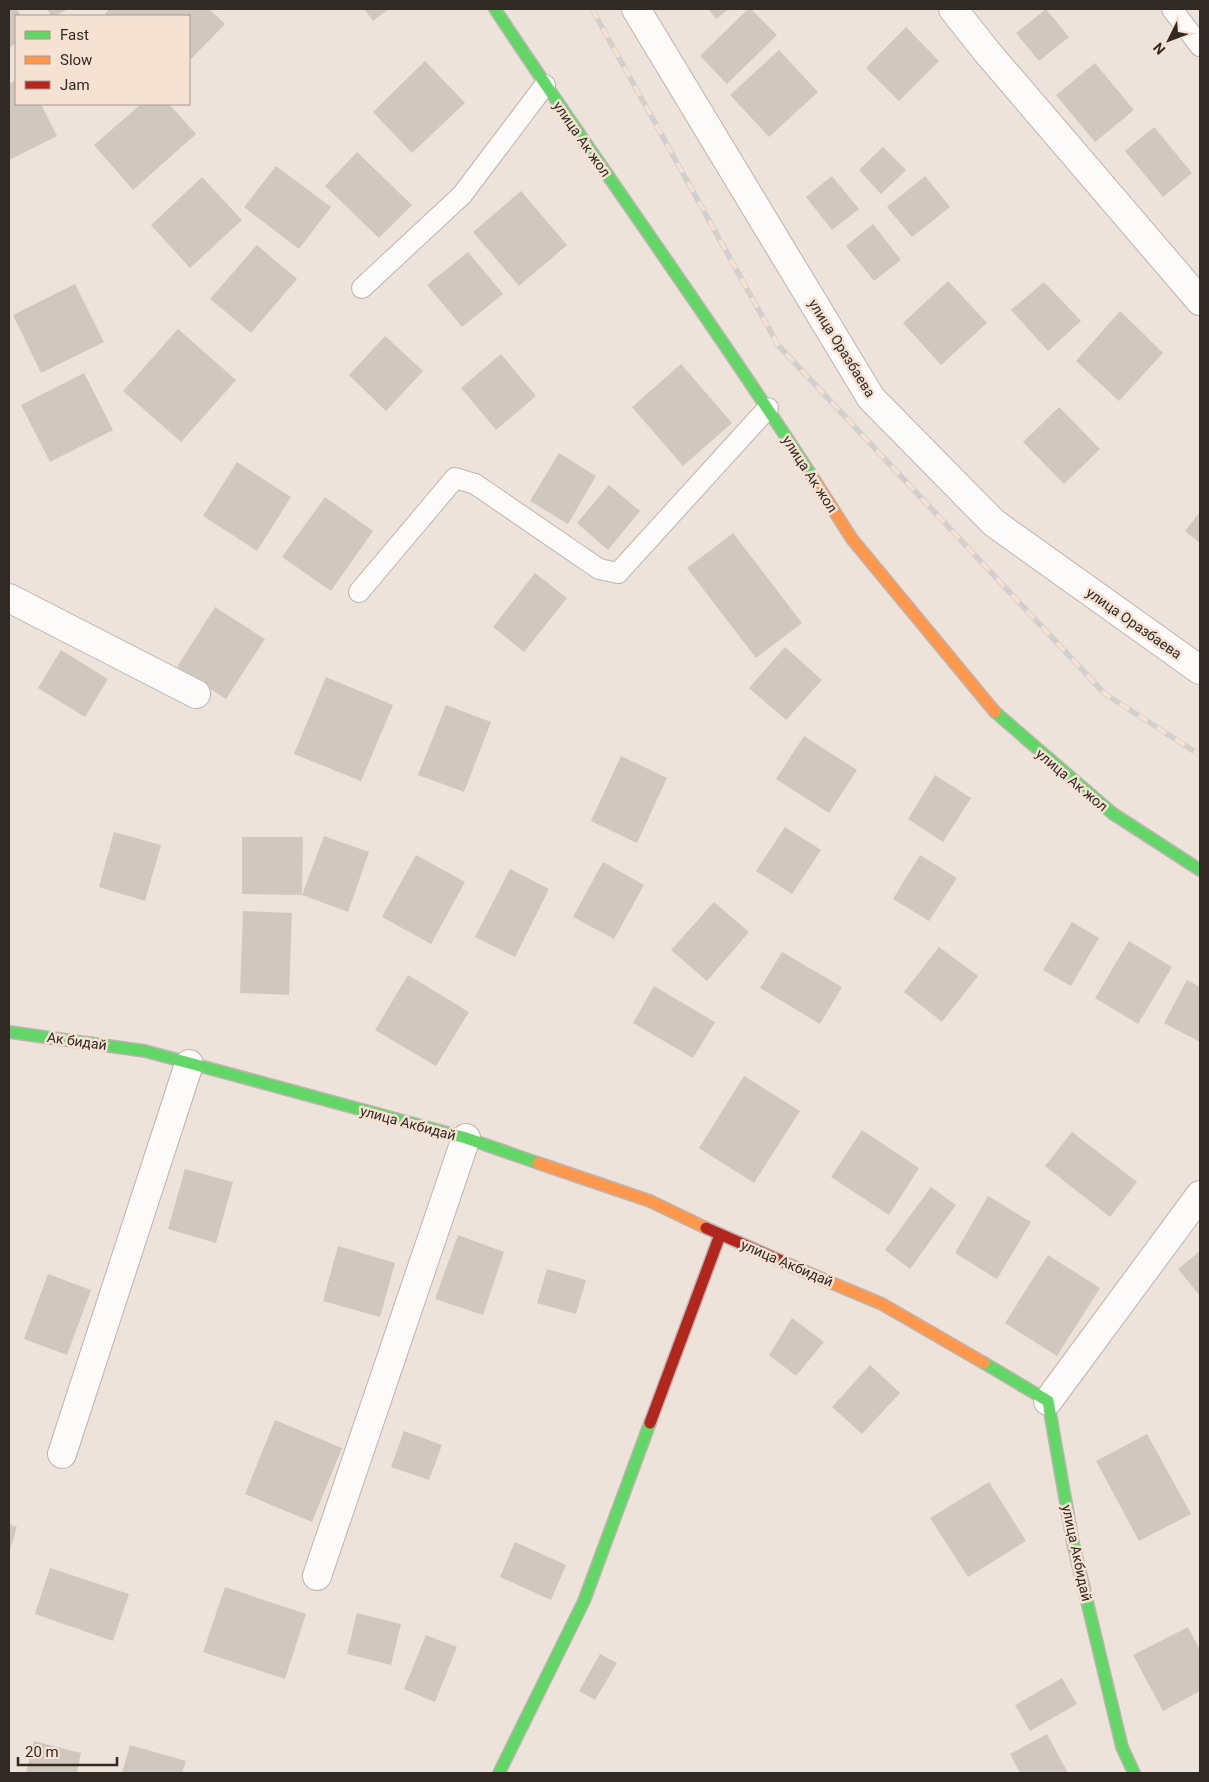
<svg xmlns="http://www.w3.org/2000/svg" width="1209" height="1782" font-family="Roboto,sans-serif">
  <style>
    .building { fill: #d0c8be }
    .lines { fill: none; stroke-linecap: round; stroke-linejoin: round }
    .lane-casing { stroke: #bcb4ae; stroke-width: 22 }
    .street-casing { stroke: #bcb4ae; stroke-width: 30 }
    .fast-casing { stroke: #bcb4ae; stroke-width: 14 }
    .slow-casing { stroke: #bcb4ae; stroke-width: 14 }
    .jam-casing { stroke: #bcb4ae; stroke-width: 14 }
    .lane { stroke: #fcfbfa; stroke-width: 20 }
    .street { stroke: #fcfbfa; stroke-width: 28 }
    .fast { stroke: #63d668; stroke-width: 11 }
    .slow { stroke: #ff974d; stroke-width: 11 }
    .jam { stroke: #b3261e; stroke-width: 11 }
    .rail-casing { stroke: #d2cfcd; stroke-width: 5.5 }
    .rail { stroke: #f5e2d3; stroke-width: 4; stroke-dasharray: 11; stroke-linecap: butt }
    .labels { text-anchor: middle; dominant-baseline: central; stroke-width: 5; stroke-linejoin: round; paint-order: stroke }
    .street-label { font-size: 14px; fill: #312924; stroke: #f5e2d3 }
  </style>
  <rect width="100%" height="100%" fill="#ede3db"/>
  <!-- building -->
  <g class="building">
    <path d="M9 9H17L21 16H16V43L9 48Z"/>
    <path d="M47 9H69L54 16H51Z"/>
    <path d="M109 9H209L225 24 189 61V16H107L105 14Z"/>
    <path d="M364 9H389L373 21Z"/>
    <path d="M708 9H729L716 19Z"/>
    <path d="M748 9H751L777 35 727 84 700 56Z"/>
    <path d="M1046 9 1069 37 1039 61 1016 33Z"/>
    <path d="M906 27 939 61 899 101 866 68Z"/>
    <path d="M779 50 818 92 769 137 730 95Z"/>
    <path d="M425 61 465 103 412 153 373 112Z"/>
    <path d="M1095 63 1134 110 1095 142 1056 95Z"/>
    <path d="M16 80V104H41L57 136 9 160V84Z"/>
    <path d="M141 104H169L196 134 133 190 94 145Z"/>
    <path d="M1154 127 1192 173 1163 197 1125 151Z"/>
    <path d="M883 147 906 170 881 194 859 170Z"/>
    <path d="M357 152 412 205 379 238 325 186Z"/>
    <path d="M276 166 331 207 299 249 244 207Z"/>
    <path d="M832 176 859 209 832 230 806 197Z"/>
    <path d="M925 176 950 207 912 237 887 207Z"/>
    <path d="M202 177 242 220 190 268 151 225Z"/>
    <path d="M521 191 567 245 519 286 473 232Z"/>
    <path d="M873 224 901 260 874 281 846 246Z"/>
    <path d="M257 245 297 279 251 333 210 299Z"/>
    <path d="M468 252 503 294 462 327 427 285Z"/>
    <path d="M948 281 987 323 941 365 903 323Z"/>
    <path d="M1044 282 1081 321 1048 351 1011 310Z"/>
    <path d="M75 284 104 342 41 373 13 315Z"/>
    <path d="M1120 311 1163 353 1119 401 1076 361Z"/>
    <path d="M178 329 236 380 181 442 123 391Z"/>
    <path d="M385 336 423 371 386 411 349 375Z"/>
    <path d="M501 354 536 396 496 430 461 388Z"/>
    <path d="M681 364 732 423 683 466 632 407Z"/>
    <path d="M84 373 113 430 50 462 21 405Z"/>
    <path d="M1059 407 1100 449 1064 484 1023 442Z"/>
    <path d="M559 453 596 476 568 524 530 501Z"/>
    <path d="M237 462 291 497 257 551 203 516Z"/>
    <path d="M609 485 640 511 608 550 577 523Z"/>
    <path d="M325 497 373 531 331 591 282 557Z"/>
    <path d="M1200 512V543L1185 531Z"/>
    <path d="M733 533 802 623 756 658 687 568Z"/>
    <path d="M535 573 567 598 524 652 493 627Z"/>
    <path d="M215 607 265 639 226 699 177 667Z"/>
    <path d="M785 647 822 680 786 720 749 688Z"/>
    <path d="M61 650 108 679 85 717 38 688Z"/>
    <path d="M326 677 393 705 361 781 294 754Z"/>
    <path d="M446 705 491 722 464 792 418 775Z"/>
    <path d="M804 736 857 770 829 813 776 779Z"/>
    <path d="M621 756 667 778 637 843 591 821Z"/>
    <path d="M935 775 971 798 943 842 908 819Z"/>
    <path d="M785 827 821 850 792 894 756 871Z"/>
    <path d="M114 832 161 845 145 901 99 887Z"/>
    <path d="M324 836 369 852 348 912 302 895Z"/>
    <path d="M242 837H303L302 895 242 894Z"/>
    <path d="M416 855 465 882 431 944 382 917Z"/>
    <path d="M920 855 957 878 929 921 893 899Z"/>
    <path d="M603 862 644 885 614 939 573 917Z"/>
    <path d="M510 869 549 889 515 957 475 937Z"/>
    <path d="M714 902 749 932 707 981 671 950Z"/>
    <path d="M243 911 292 913 289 995 240 993Z"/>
    <path d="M1072 922 1099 938 1071 986 1043 970Z"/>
    <path d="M1129 941 1172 967 1138 1024 1095 998Z"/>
    <path d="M939 947 978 976 942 1022 904 992Z"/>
    <path d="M782 952 842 987 820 1024 760 988Z"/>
    <path d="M408 975 469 1012 436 1066 375 1030Z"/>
    <path d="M1187 980 1200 987V1042L1164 1023Z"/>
    <path d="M654 986 715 1022 693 1058 633 1023Z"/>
    <path d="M744 1076 800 1111 754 1183 699 1148Z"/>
    <path d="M862 1130 919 1168 889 1215 831 1177Z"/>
    <path d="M1072 1132 1137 1182 1110 1217 1045 1166Z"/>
    <path d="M185 1169 233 1182 216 1243 168 1229Z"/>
    <path d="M931 1187 956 1205 910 1269 885 1250Z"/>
    <path d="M988 1196 1031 1222 997 1279 955 1253Z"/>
    <path d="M458 1235 504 1252 483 1315 435 1299Z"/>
    <path d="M338 1246 395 1263 380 1317 323 1301Z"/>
    <path d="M1200 1251V1296L1178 1269Z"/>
    <path d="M1048 1255 1100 1288 1057 1356 1005 1323Z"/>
    <path d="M547 1269 586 1280 576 1314 537 1303Z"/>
    <path d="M48 1274 91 1290 67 1355 24 1339Z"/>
    <path d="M792 1318 824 1342 796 1376 769 1355Z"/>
    <path d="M870 1365 900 1393 862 1434 832 1407Z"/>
    <path d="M275 1420 342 1448 312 1522 245 1494Z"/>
    <path d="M404 1431 442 1445 429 1480 391 1467Z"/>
    <path d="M1147 1434 1191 1514 1139 1541 1096 1461Z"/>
    <path d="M989 1482 1026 1541 968 1577 930 1518Z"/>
    <path d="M9 1524 17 1527 9 1553Z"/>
    <path d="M515 1542 566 1565 551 1600 500 1577Z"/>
    <path d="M50 1568 129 1594 113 1641 35 1614Z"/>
    <path d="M225 1587 306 1614 285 1679 203 1652Z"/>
    <path d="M357 1613 401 1624 391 1665 347 1654Z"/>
    <path d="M1188 1627 1200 1650V1691L1163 1711 1133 1655Z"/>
    <path d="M426 1635 457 1647 435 1702 404 1689Z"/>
    <path d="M600 1654 617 1663 595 1700 579 1691Z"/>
    <path d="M1062 1678 1077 1704 1030 1731 1015 1705Z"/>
    <path d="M1047 1734 1068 1773H1020L1010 1754Z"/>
    <path d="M34 1741 81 1753 77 1773H26Z"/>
    <path d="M130 1745 186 1761 182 1773H122Z"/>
  </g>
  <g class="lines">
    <!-- lane casing -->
    <g class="lane-casing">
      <g id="lane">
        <path d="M1172 9 1200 46"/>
        <path d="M362 288 462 195 545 85"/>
        <path d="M359 592 455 478 475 484 599 569 618 573 768 408"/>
      </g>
    </g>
    <!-- street casing -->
    <g class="street-casing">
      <g id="street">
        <path d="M636 9 871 398 994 523 1200 670"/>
        <path d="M953 9 987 52 1200 301"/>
        <path d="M9 598 196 694"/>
        <path d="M1048 1401 1200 1195"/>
        <path d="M62 1454 189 1064"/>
        <path d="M317 1576 466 1138"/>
      </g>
    </g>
    <!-- fast casing -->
    <g class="fast-casing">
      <g id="fast">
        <path d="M495 9C600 168 712 321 815 481"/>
        <path d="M995 712 1112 813 1200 870"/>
        <path d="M9 1032 145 1051 466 1138 538 1163"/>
        <path d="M984 1363 1048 1401 1073 1543 1122 1747 1134 1773"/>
        <path d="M499 1773 584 1601 650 1423"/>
      </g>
    </g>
    <!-- slow casing -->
    <g class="slow-casing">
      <g id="slow">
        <path d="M815 481 852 539 995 712"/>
        <path d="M538 1163 650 1201 706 1228"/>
        <path d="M813 1275 882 1304 984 1363"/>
      </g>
    </g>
    <!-- jam casing -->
    <g class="jam-casing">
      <g id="jam">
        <path d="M706 1228 813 1275"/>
        <path d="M650 1423 720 1235"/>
      </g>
    </g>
    <!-- lane -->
    <use href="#lane" class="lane"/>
    <!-- street -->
    <use href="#street" class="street"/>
    <!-- fast -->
    <use href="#fast" class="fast"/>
    <!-- slow -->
    <use href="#slow" class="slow"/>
    <!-- jam -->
    <use href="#jam" class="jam"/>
    <!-- rail casing -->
    <g class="rail-casing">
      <path id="rail" d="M592 9 778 345 1105 694 1200 755"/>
    </g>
    <!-- rail -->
    <use href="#rail" class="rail"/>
  </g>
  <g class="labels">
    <!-- street labels -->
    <g class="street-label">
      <text transform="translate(582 139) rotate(55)">улица Ак жол</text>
      <text transform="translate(842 348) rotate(58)">улица Оразбаева</text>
      <text transform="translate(810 474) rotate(57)">улица Ак жол</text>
      <text transform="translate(1134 623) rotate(35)">улица Оразбаева</text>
      <text transform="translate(1072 780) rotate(40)">улица Ак жол</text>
      <text transform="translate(77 1041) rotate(8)">Ак бидай</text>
      <text transform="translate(408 1123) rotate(15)">улица Акбидай</text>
      <text transform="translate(787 1263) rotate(23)">улица Акбидай</text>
      <text transform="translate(1077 1553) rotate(78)">улица Акбидай</text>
    </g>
  </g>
  <!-- border -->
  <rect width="1209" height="1782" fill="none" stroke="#312924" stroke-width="20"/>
  <!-- legend -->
  <rect x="15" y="15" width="175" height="90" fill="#f5e2d3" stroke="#a7988d"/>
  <rect x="25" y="31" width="25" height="8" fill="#63d668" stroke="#a7988d"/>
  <text x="60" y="40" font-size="15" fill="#312924">Fast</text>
  <rect x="25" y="56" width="25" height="8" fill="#ff974d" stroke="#a7988d"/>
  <text x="60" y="65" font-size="15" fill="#312924">Slow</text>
  <rect x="25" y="81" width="25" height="8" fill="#b3261e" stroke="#a7988d"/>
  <text x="60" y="90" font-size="15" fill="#312924">Jam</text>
  <!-- north arrow -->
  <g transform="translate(1169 40) rotate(228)" stroke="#f5e2d3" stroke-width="4" paint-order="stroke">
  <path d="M0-4L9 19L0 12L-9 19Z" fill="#312924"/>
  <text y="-8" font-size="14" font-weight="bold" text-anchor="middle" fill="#312924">N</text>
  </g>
  <!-- scale -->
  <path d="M18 1757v8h99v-8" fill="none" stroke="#312924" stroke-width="2.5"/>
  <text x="25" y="1757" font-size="15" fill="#312924" stroke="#f5e2d3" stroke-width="4" paint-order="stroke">20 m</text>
</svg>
